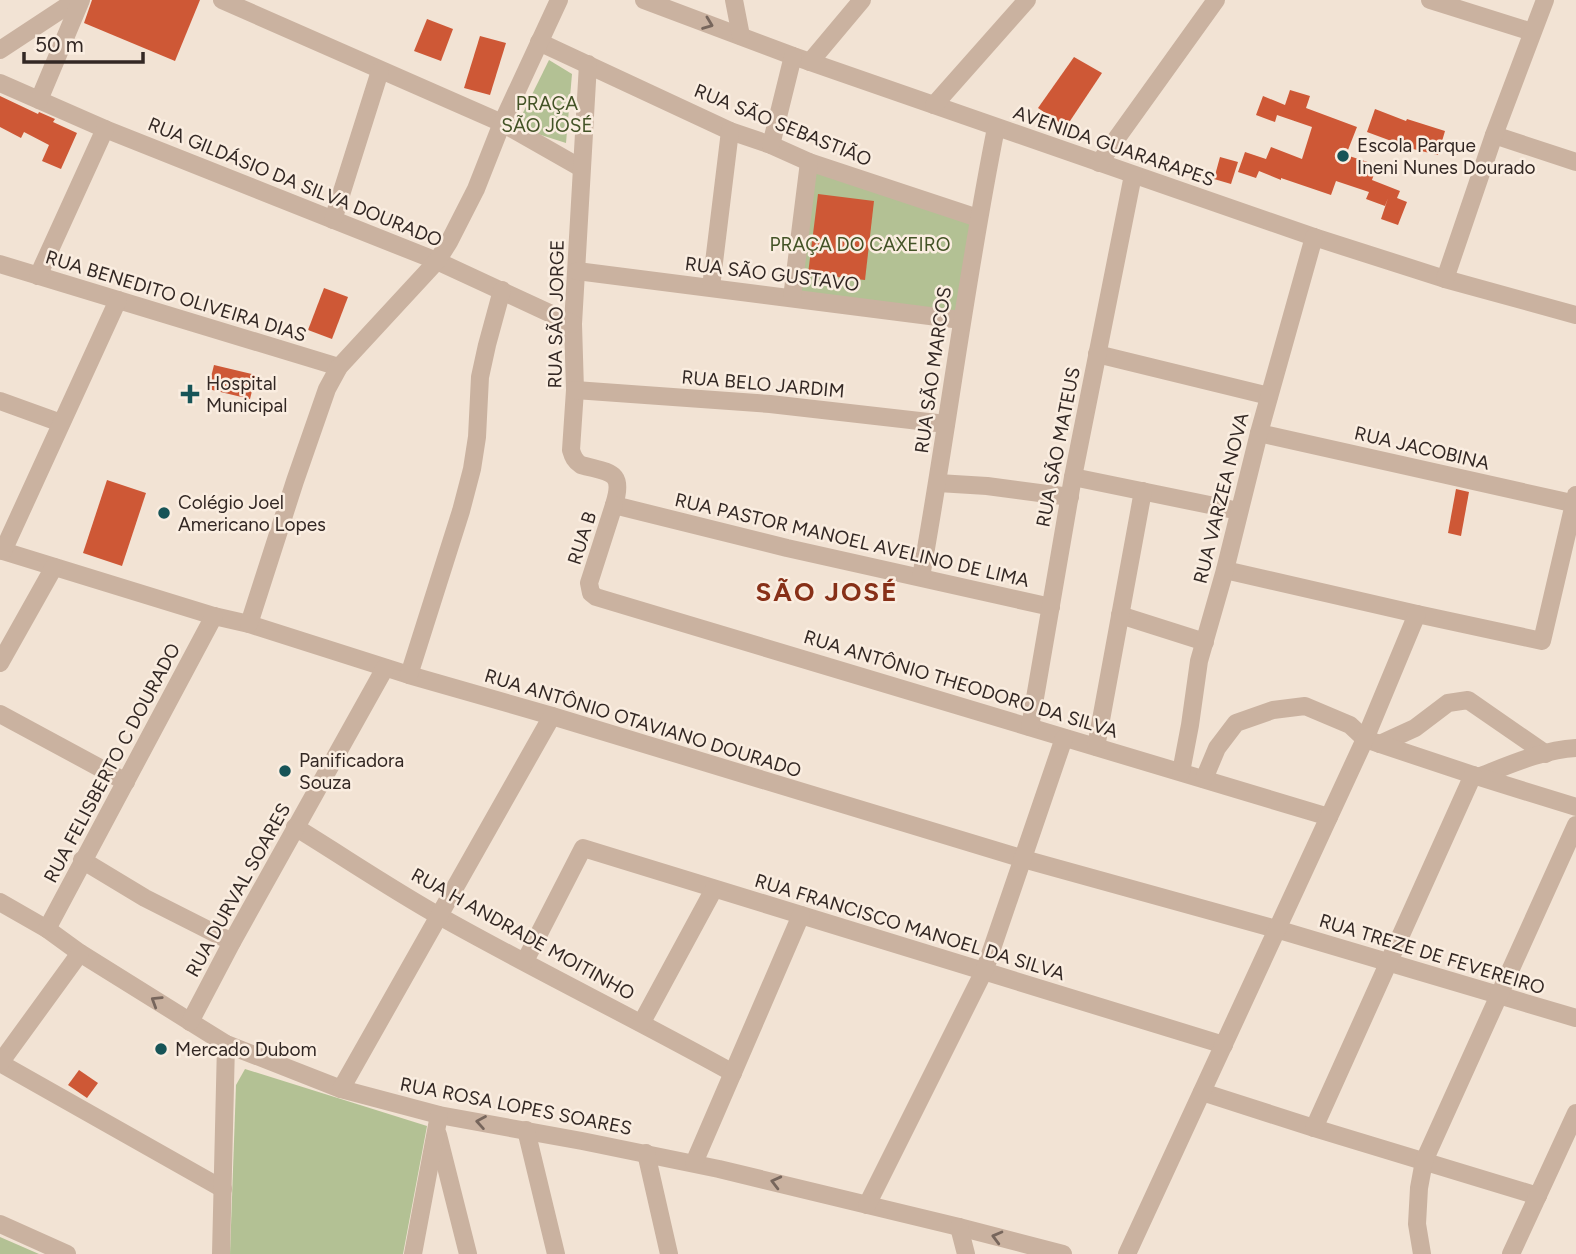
<svg xmlns="http://www.w3.org/2000/svg" width="1576" height="1254" font-family="Figtree,sans-serif">
  <style>
    .green { fill: #b3c194 }
    .building { fill: #ce5836 }
    .lines { fill: none; stroke-linecap: round; stroke-linejoin: round }
    .minor { stroke: #cab2a0; stroke-width: 18 }
    .oneway { stroke: #77665c }
    .poi-dot { fill: #175457; stroke: #faede0; stroke-width: 2.5 }
    .labels { text-anchor: middle; dominant-baseline: central; stroke-width: 5; stroke-linejoin: round; paint-order: stroke }
    .park-label { font-size: 19px; fill: #435326; stroke: #faede0 }
    .street-label { font-size: 19px; fill: #332824; stroke: #faede0 }
    .poi-label { font-size: 19px; fill: #332824; stroke: #faede0; text-anchor: start }
    .district-label { font-size: 26px; font-weight: bold; letter-spacing: 2px; fill: #873018; stroke: #faede0 }
  </style>
  <rect width="100%" height="100%" fill="#f2e3d4"/>
  <!-- green -->
  <g class="green">
    <path d="M549 60 572 74 566 143 516 127Z"/>
    <path d="M812 167 975 220 959 317 795 294Z"/>
    <path d="M245 1069 427 1126 403 1254H230L236 1085Z"/>
    <path d="M0 1237 39 1254H0Z"/>
  </g>
  <!-- building -->
  <g class="building">
    <path d="M92 0H200L175 61 84 23Z"/>
    <path d="M427 19 453 29 441 61 414 51Z"/>
    <path d="M480 36 506 43 490 95 464 88Z"/>
    <path d="M1074 57 1102 73 1066 127 1038 108Z"/>
    <path d="M1290 90 1310 96 1306 108 1357 127 1346 155 1377 165 1372 180 1400 191 1397 198 1407 202 1398 225 1381 219 1388 198 1385 206 1366 199 1369 192 1336 181 1331 195 1281 178V180L1259 171 1256 178 1238 172 1245 152 1266 159 1271 147 1302 159 1312 127 1277 115 1275 122 1256 115 1263 96 1285 105Z"/>
    <path d="M0 96 38 114 39 112 55 119 53 122 77 133 61 169 42 161 49 145 24 132 21 138 0 127Z"/>
    <path d="M1375 109 1406 121 1407 119 1445 131 1438 155 1413 149 1367 132Z"/>
    <path d="M1220 157 1238 162 1231 184 1214 179Z"/>
    <path d="M818 194 874 201 865 280 808 274Z"/>
    <path d="M324 288 348 297 332 339 308 330Z"/>
    <path d="M214 365 256 375 250 399 208 389Z"/>
    <path d="M107 480 146 493 122 566 83 553Z"/>
    <path d="M1456 489 1469 492 1461 536 1448 533Z"/>
    <path d="M79 1070 98 1083 87 1098 68 1085Z"/>
  </g>
  <g class="lines">
    <!-- minor -->
    <g class="minor">
      <path d="M222 0 502 123 581 168"/>
      <path d="M644 0 793 56 1314 237 1445 279 1576 315"/>
      <path d="M734 0 741 36"/>
      <path d="M1430 0 1532 32"/>
      <path d="M539 42 730 131 771 145 809 162 978 218"/>
      <path d="M0 50 76 0"/>
      <path d="M810 62 862 0"/>
      <path d="M588 64 573 324 575 390 571 450C573 457 575 461 581 465 609 473 625 470 614 505L787 548 1051 607"/>
      <path d="M0 83 105 129 437 261 573 324"/>
      <path d="M39 100 81 0"/>
      <path d="M934 105 1027 0"/>
      <path d="M1494 135 1576 162"/>
      <path d="M771 145 793 56"/>
      <path d="M1099 163 1216 0"/>
      <path d="M333 220 380 71"/>
      <path d="M0 264 339 367"/>
      <path d="M577 271 961 320"/>
      <path d="M38 276 105 129"/>
      <path d="M1445 279 1494 135 1545 0"/>
      <path d="M711 287 730 131"/>
      <path d="M792 298 809 162"/>
      <path d="M1097 354 1269 396"/>
      <path d="M575 390 770 404 946 424"/>
      <path d="M0 401 61 423"/>
      <path d="M1259 433 1576 504"/>
      <path d="M1073 477 1239 511"/>
      <path d="M938 483 987 486 1070 497"/>
      <path d="M614 505 589 583 591 593 596 597 1329 817"/>
      <path d="M0 550 214 616 249 624 409 675 552 716 1027 860 1276 929 1576 1018"/>
      <path d="M3 551 118 300"/>
      <path d="M1225 570 1417 614 1542 641 1576 495"/>
      <path d="M921 577C948 427 966 277 996 128"/>
      <path d="M1120 615 1205 642"/>
      <path d="M249 624 295 481 327 389 339 367 437 261 449 242 476 189 502 123 559 0"/>
      <path d="M0 663 54 567"/>
      <path d="M409 675 461 511 472 469 477 437 480 377 487 345 502 290"/>
      <path d="M0 714 126 782"/>
      <path d="M1030 727 1073 477 1133 175"/>
      <path d="M1380 744 1415 728 1448 703 1468 700 1546 754"/>
      <path d="M1096 747 1143 491"/>
      <path d="M1181 772 1190 725 1199 661 1225 570 1259 433 1314 237"/>
      <path d="M1478 777C1509 765 1542 750 1576 748"/>
      <path d="M1204 779 1217 748 1236 723 1273 710 1305 706 1350 725 1365 739 1473 775 1576 807"/>
      <path d="M295 827C344 857 391 889 441 917 537 971 636 1019 733 1073"/>
      <path d="M82 860 145 898 232 942"/>
      <path d="M0 902 47 929 80 953 226 1044 341 1089 439 1115 582 1141 719 1169 959 1227 1063 1254"/>
      <path d="M47 929 214 616"/>
      <path d="M525 961 583 848 1224 1045"/>
      <path d="M190 1022 232 942 385 668"/>
      <path d="M642 1022 714 889"/>
      <path d="M0 1063 223 1189"/>
      <path d="M0 1063 80 953"/>
      <path d="M341 1089 552 716"/>
      <path d="M1202 1092 1314 1128 1538 1196"/>
      <path d="M1314 1128 1473 775"/>
      <path d="M526 1130 556 1254"/>
      <path d="M438 1135 468 1254"/>
      <path d="M646 1153 669 1254"/>
      <path d="M694 1163 801 915"/>
      <path d="M867 1205 985 969 1064 738"/>
      <path d="M0 1224 67 1254"/>
      <path d="M959 1227 966 1254"/>
      <path d="M221 1254 226 1044"/>
      <path d="M413 1254 439 1115"/>
      <path d="M1127 1254 1365 739 1417 614"/>
      <path d="M1422 1254 1417 1224 1419 1188 1424 1161 1576 825"/>
      <path d="M1511 1254 1576 1113"/>
    </g>
  </g>
  <!-- one-way arrows -->
  <defs><path id="oneway-chevron" d="M-2-3.5L2.5 0L-2 3.5" fill="none" stroke-width="1.6" stroke-linecap="round" stroke-linejoin="round" transform="scale(1.75)"/></defs>
  <g class="oneway">
    <use href="#oneway-chevron" transform="translate(708 24) rotate(21)"/>
    <use href="#oneway-chevron" transform="translate(156 1001) rotate(-148)"/>
    <use href="#oneway-chevron" transform="translate(481 1122) rotate(-170)"/>
    <use href="#oneway-chevron" transform="translate(776 1182) rotate(-166)"/>
    <use href="#oneway-chevron" transform="translate(997 1237) rotate(-165)"/>
  </g>
  <!-- markers -->
  <g class="poi-dot">
    <circle cx="1343" cy="156" r="7"/>
    <path d="M186.5 383.5h7v7h7v7h-7v7h-7v-7h-7v-7h7z"/>
    <circle cx="164" cy="513" r="7"/>
    <circle cx="285" cy="771" r="7"/>
    <circle cx="161" cy="1049" r="7"/>
  </g>
  <g class="labels">
    <!-- park labels -->
    <g class="park-label">
      <text x="547" y="103">PRAÇA<tspan x="547" dy="22">SÃO JOSÉ</tspan></text>
      <text x="860" y="244">PRAÇA DO CAXEIRO</text>
    </g>
    <!-- street labels -->
    <g class="street-label">
      <text transform="translate(783 125) rotate(22)">RUA SÃO SEBASTIÃO</text>
      <text transform="translate(1114 146) rotate(19)">AVENIDA GUARARAPES</text>
      <text transform="translate(295 182) rotate(22)">RUA GILDÁSIO DA SILVA DOURADO</text>
      <text transform="translate(772 274) rotate(7)">RUA SÃO GUSTAVO</text>
      <text transform="translate(176 296) rotate(17)">RUA BENEDITO OLIVEIRA DIAS</text>
      <text transform="translate(556 314) rotate(-89)">RUA SÃO JORGE</text>
      <text transform="translate(933 370) rotate(-82)">RUA SÃO MARCOS</text>
      <text transform="translate(763 384) rotate(5)">RUA BELO JARDIM</text>
      <text transform="translate(1058 447) rotate(-79)">RUA SÃO MATEUS</text>
      <text transform="translate(1422 448) rotate(13)">RUA JACOBINA</text>
      <text transform="translate(1221 498) rotate(-76)">RUA VARZEA NOVA</text>
      <text transform="translate(582 538) rotate(-72)">RUA B</text>
      <text transform="translate(852 540) rotate(13)">RUA PASTOR MANOEL AVELINO DE LIMA</text>
      <text transform="translate(961 684) rotate(17)">RUA ANTÔNIO THEODORO DA SILVA</text>
      <text transform="translate(643 723) rotate(17)">RUA ANTÔNIO OTAVIANO DOURADO</text>
      <text transform="translate(112 763) rotate(-62)">RUA FELISBERTO C DOURADO</text>
      <text transform="translate(238 890) rotate(-61)">RUA DURVAL SOARES</text>
      <text transform="translate(910 927) rotate(17)">RUA FRANCISCO MANOEL DA SILVA</text>
      <text transform="translate(523 934) rotate(29)">RUA H ANDRADE MOITINHO</text>
      <text transform="translate(1432 954) rotate(17)">RUA TREZE DE FEVEREIRO</text>
      <text transform="translate(516 1106) rotate(11)">RUA ROSA LOPES SOARES</text>
    </g>
    <!-- poi labels -->
    <g class="poi-label">
      <text x="1357" y="145">Escola Parque<tspan x="1357" dy="22">Ineni Nunes Dourado</tspan></text>
      <text x="206" y="383">Hospital<tspan x="206" dy="22">Municipal</tspan></text>
      <text x="178" y="502">Colégio Joel<tspan x="178" dy="22">Americano Lopes</tspan></text>
      <text x="299" y="760">Panificadora<tspan x="299" dy="22">Souza</tspan></text>
      <text x="175" y="1049">Mercado Dubom</text>
    </g>
    <!-- district labels -->
    <g class="district-label">
      <text x="827" y="592">SÃO JOSÉ</text>
    </g>
  </g>
  <!-- scale -->
  <path d="M24 52v10h119v-10" fill="none" stroke="#332824" stroke-width="3.5"/>
  <text x="35" y="52" font-size="21" fill="#332824" stroke="#faede0" stroke-width="5" paint-order="stroke">50 m</text>
</svg>
